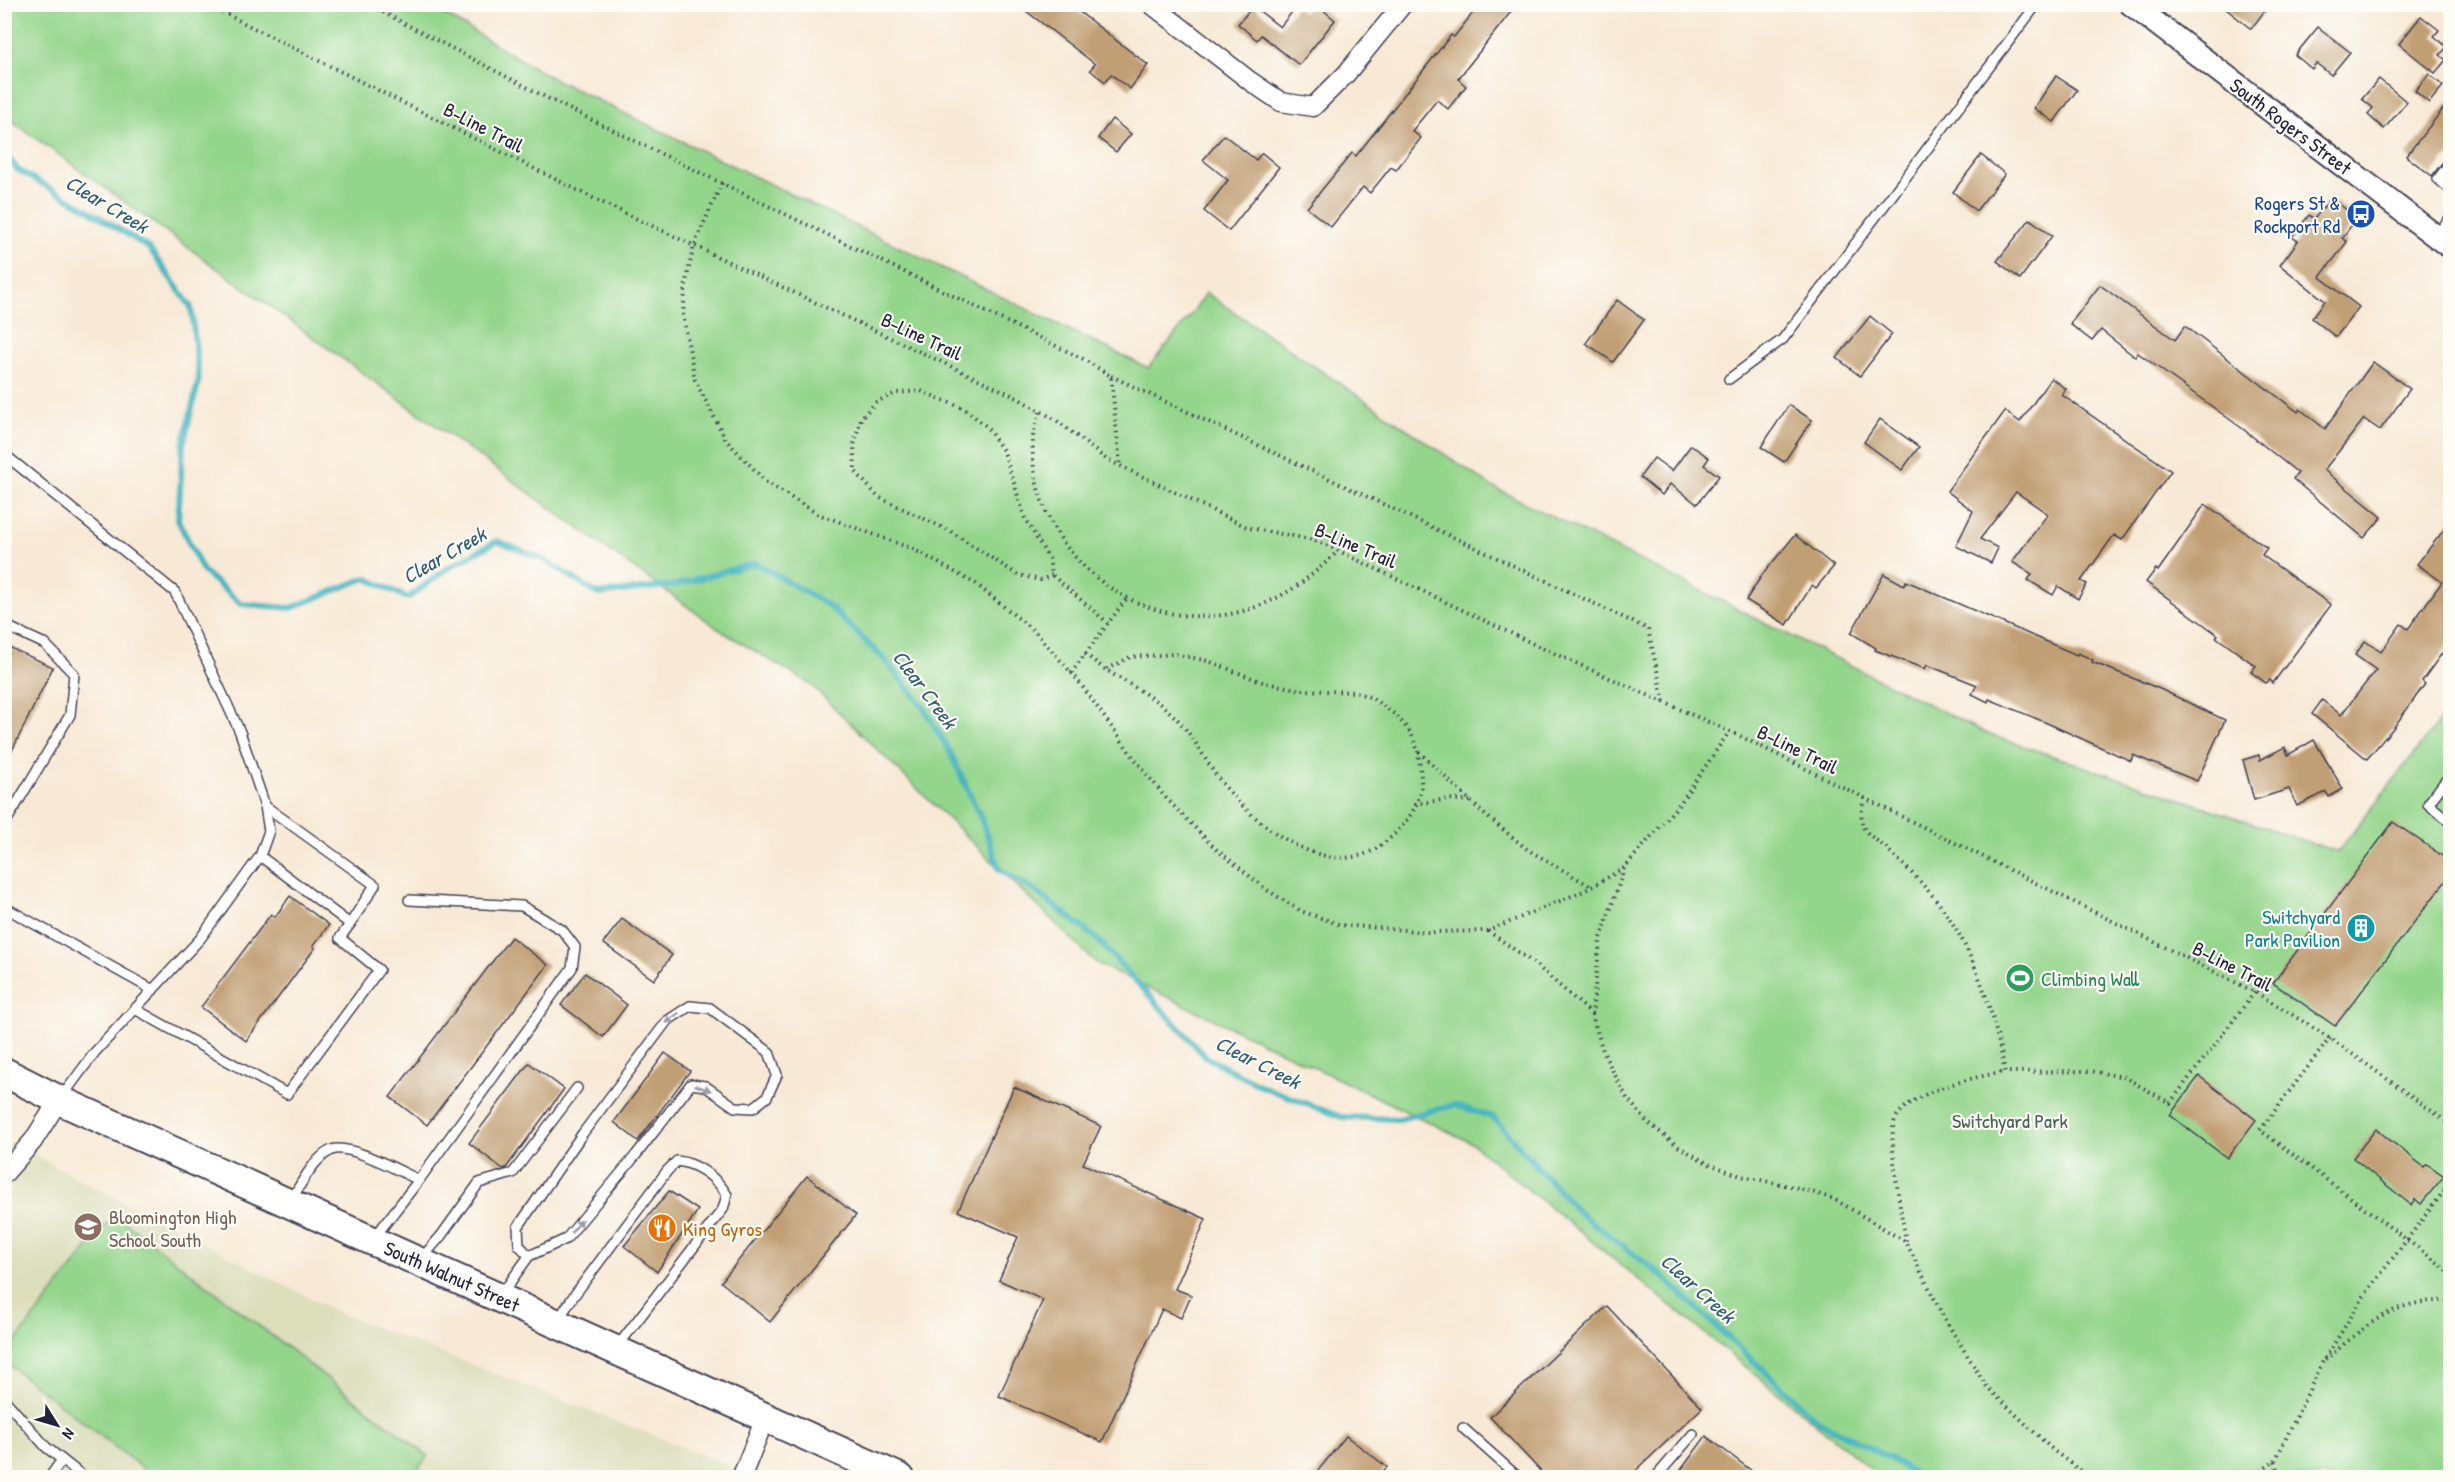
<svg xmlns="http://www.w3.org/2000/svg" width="2455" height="1482" font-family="'Patrick Hand',sans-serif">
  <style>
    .built { fill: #dcdebc }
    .green { fill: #94d58c; stroke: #5b7c64; stroke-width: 1.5 }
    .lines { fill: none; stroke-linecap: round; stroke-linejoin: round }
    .stream { stroke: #46b5c0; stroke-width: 6 }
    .building { fill: #c19f75 }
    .service-casing { stroke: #424052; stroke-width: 12 }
    .minor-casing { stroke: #424052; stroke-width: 21 }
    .tertiary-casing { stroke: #424052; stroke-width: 26 }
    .primary-casing { stroke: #424052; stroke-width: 32 }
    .path { stroke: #424052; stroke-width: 4; stroke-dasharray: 1.5 4.5; stroke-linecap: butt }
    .service { stroke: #fff; stroke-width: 9 }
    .minor { stroke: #fff; stroke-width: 18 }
    .tertiary { stroke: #fff; stroke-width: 22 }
    .primary { stroke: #fff; stroke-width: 28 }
    .oneway { fill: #9c9ca7 }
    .labels { text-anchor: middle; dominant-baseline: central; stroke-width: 4.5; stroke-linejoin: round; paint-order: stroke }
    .street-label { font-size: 20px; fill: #22223b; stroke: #fdfcf7 }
    .transit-label { font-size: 20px; fill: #164399; stroke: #fdfcf7; text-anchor: end }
    .culture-label { font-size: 20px; fill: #0d838f; stroke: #fdfcf7; text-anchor: end }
    .leisure-label { font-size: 20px; fill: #27864d; stroke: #fdfcf7; text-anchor: start }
    .park-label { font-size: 20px; fill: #4a6157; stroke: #fdfcf7 }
    .education-label { font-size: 20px; fill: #785e54; stroke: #fdfcf7; text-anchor: start }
    .food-label { font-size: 20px; fill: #c56008; stroke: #fdfcf7; text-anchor: start }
    .water-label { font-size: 21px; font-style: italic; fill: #305d70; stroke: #fdfcf7 }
  </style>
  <rect width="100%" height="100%" fill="#fdfcf7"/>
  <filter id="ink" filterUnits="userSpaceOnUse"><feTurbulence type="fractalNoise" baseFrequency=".0167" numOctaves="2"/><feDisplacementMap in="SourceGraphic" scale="12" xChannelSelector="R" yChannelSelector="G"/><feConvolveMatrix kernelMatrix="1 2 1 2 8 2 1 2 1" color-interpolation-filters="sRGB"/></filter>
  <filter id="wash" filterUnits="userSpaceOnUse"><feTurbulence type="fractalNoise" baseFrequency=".008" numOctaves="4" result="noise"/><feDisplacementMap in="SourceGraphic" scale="24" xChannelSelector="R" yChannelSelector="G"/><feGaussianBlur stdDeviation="1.35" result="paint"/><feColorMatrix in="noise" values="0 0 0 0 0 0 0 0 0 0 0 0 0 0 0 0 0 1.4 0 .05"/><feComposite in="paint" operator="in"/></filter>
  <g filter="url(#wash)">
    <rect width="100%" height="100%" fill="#f8e9d6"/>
    <!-- built -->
    <path class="built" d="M4 1140 339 1313 760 1477H5Z"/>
    <!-- green -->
    <g class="green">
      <path d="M4 5H429L550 77 1148 368 1191 315 1206 293 1493 487 1988 734 2338 852 2450 707V1477H1881L1470 1142 1096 963 810 684 723 632 5 116Z"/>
      <path d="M114 1214 428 1456 412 1477H154L5 1362V1355Z"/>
    </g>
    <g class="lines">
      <!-- stream -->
      <path class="stream" d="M4 153 18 170 87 209 149 248 191 307 199 379 183 445 178 520 203 571 241 604 291 608 366 578 408 598 448 568 497 541 543 559 598 594 675 585 756 563 829 606 883 658 922 705 950 752 982 820 999 869 1034 890 1096 938 1206 1057 1261 1086 1341 1117 1399 1119 1454 1105 1493 1117 1578 1212 1660 1274 1817 1420 1902 1465 1920 1478"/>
    </g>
    <g id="blocks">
      <!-- building -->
      <g class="building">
        <path d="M1017 4H1069L1148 65 1130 89 1111 74 1105 82 1090 70 1095 64Z"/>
        <path d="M1310 4H1316L1335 20 1299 65 1261 35 1257 40 1238 24 1253 6 1280 27 1296 7 1304 13Z"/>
        <path d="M1480 4H1517L1458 79 1466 86 1448 109 1437 100 1412 131 1421 138 1396 170 1391 167 1370 193 1363 187 1331 227 1307 208 1352 153 1356 156 1451 35 1454 37Z"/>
        <path d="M2220 4H2270L2251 29Z"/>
        <path d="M2421 16 2439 30 2434 36 2447 47 2440 55 2446 60 2435 73 2399 44Z"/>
        <path d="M2318 27 2350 52 2331 75 2316 63 2312 69 2295 55Z"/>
        <path d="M2429 74 2443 86 2429 103 2415 91Z"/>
        <path d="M2056 76 2077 90 2054 122 2034 108Z"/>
        <path d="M2379 79 2407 102 2384 129 2368 115 2373 108 2362 99Z"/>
        <path d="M2451 99V156L2445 159 2432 176 2406 156Z"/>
        <path d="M1112 119 1131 134 1116 152 1098 138Z"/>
        <path d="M1224 135 1256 160 1262 153 1279 167 1229 231 1204 211 1228 180 1203 160Z"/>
        <path d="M1981 155 2005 174 1976 211 1953 192Z"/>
        <path d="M2331 198 2357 218 2342 238 2347 242 2320 277 2359 307 2336 337 2312 318 2325 301 2280 265 2298 241 2292 237 2309 215 2314 219Z"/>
        <path d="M2030 219 2052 236 2020 279 1997 261Z"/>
        <path d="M2100 285 2175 340 2185 326 2254 379 2298 412 2300 409 2325 429 2373 362 2410 389 2380 430 2364 419 2324 470 2382 517 2364 538 2293 479 2298 473 2243 429 2138 353 2135 357 2101 330 2092 341 2070 324Z"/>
        <path d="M1617 300 1644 320 1613 362 1586 343Z"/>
        <path d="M1870 316 1892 334 1860 376 1837 358Z"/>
        <path d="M2051 378 2066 389 2062 395 2171 471 2122 540 2114 535 2081 581 2087 584 2078 599 2058 586 2053 595 2028 580 2032 574 2012 562 2048 514 2016 492 1980 539 1998 548 1991 563 1956 546 1973 511 1947 491 2005 411 2020 422Z"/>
        <path d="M1789 405 1812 420 1784 462 1761 447Z"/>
        <path d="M1880 419 1919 447 1902 470 1864 442Z"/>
        <path d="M1691 445 1709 458 1704 465 1719 476 1697 504 1670 484 1662 495 1640 477 1654 458 1672 471Z"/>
        <path d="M2205 504 2267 548 2262 555 2331 605 2273 683 2270 680 2266 683 2251 672 2256 666 2216 637 2218 635 2146 582 2156 569 2158 571Z"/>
        <path d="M2451 521V641L2422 681 2425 684 2394 727 2367 759 2312 714 2322 700 2341 715 2376 670 2355 655 2365 641 2381 652 2401 624 2408 629 2442 582 2417 564Z"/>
        <path d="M1795 535 1834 566 1816 588 1812 585 1787 625 1746 600 1762 575Z"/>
        <path d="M1884 574 1904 585 1906 581 2077 655 2078 653 2093 660 2092 662 2160 689 2225 720 2197 781 2133 755 2131 761 2047 723 1989 699 1988 702 1972 694 1977 685 1927 665 1925 669 1875 650 1876 648 1851 633Z"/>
        <path d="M4 645 53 667 4 767Z"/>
        <path d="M2314 740 2343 789 2329 797 2326 792 2297 806 2289 789 2254 800 2243 760 2259 755 2260 760 2285 747 2288 755Z"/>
        <path d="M2393 822 2451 862V874L2335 1026 2273 983Z"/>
        <path d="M290 896 329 925 313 946 315 948 246 1041 201 1007 271 914 275 917Z"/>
        <path d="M622 919 672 955 654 980 603 943Z"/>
        <path d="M511 937 548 965 427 1125 390 1097Z"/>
        <path d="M585 973 627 1005 603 1037 561 1005Z"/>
        <path d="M665 1053 690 1071 638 1141 614 1122Z"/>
        <path d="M529 1063 564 1089 506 1168 503 1169 469 1143Z"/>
        <path d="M2199 1076 2256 1120 2227 1158 2170 1115Z"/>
        <path d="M1014 1087 1101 1126 1083 1164 1206 1219 1175 1289 1191 1295 1181 1318 1162 1309 1102 1442 999 1396 1043 1300 999 1280 1018 1237 958 1211Z"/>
        <path d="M2376 1129 2424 1167 2427 1164 2444 1176 2421 1204 2415 1199 2411 1205 2353 1158Z"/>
        <path d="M807 1176 856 1215 770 1322 721 1282Z"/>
        <path d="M669 1191 698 1210 657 1272 624 1246Z"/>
        <path d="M1607 1306 1702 1408 1628 1478H1547L1490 1417Z"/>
        <path d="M1346 1436 1387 1467 1377 1478H1312Z"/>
        <path d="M1706 1436 1761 1478H1675Z"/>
      </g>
    </g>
  </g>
  <g filter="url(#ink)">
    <use href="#blocks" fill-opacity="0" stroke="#424052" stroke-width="1.5"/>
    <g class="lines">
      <!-- service casing -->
      <g class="service-casing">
        <g id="service">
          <path d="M2450 163 2438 179 2450 189"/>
          <path d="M2436 236 2450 218"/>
          <path d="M1729 379 1783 339 2037 4"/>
          <path d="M4 454 175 592 240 732 265 806 269 831 260 856 200 939 95 1052 61 1098"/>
          <path d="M4 625 45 644 74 674 70 715 4 825"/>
          <path d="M2450 775 2428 804 2450 821"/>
          <path d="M265 806 375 885 350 924"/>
          <path d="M4 907 153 990"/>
          <path d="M135 1009 287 1094 379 970 340 938 350 924 260 856"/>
          <path d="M291 1200C301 1185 313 1158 332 1150 349 1143 401 1172 419 1180"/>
          <path d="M374 1238 419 1180 572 968 575 947 562 930 522 906 409 900"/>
          <path d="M421 1259 441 1236 479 1183 513 1173 577 1088"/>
          <path d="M501 1295 529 1256 566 1239 636 1155 691 1084 705 1086 735 1107 753 1108 767 1097 777 1075 769 1052 710 1008 690 1006 667 1021 583 1133 518 1227 519 1245 529 1256"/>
          <path d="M558 1320 573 1297 667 1171 677 1161C697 1163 717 1178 727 1195L723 1209 617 1347"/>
          <path d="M4 1399 46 1447 85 1478"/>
          <path d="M1463 1428 1519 1478"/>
          <path d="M49 1478 62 1460"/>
          <path d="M1655 1478 1693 1434"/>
        </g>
      </g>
      <!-- minor casing -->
      <g class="minor-casing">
        <g id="minor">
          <path d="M1151 4 1250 81 1281 102 1313 107 1346 74 1403 4"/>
          <path d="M4 1174 33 1141 59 1100"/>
          <path d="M741 1478 766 1416"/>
        </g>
      </g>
      <!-- tertiary casing -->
      <g class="tertiary-casing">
        <path id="tertiary" d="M2131 4 2450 247"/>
      </g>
      <!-- primary casing -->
      <g class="primary-casing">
        <path id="primary" d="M4 1072 59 1100 900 1478"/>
      </g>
      <!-- path -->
      <g class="path">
        <path d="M206 4 599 201 1012 395 1056 420 1106 459 1249 528 1309 539 1326 545 1542 648 1740 736 2255 992 2330 1038 2450 1124"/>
        <path d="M367 4 559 104 1083 359 1111 376 1120 464"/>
        <path d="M722 183 694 245 686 282 683 314 695 380 726 440 766 482 818 514 913 549 976 584 1034 631 1077 679 1131 754 1164 796 1216 849 1267 890 1301 911 1341 925 1428 932 1488 931 1586 890 1624 868 1681 802 1729 732"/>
        <path d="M1111 376 1648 629 1664 702"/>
        <path d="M1040 412C1038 420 1033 430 1033 438 1026 546 1133 638 1239 612 1280 602 1308 580 1338 551"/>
        <path d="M1052 575 1041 580 1018 575 950 531 878 497 855 471 854 444 861 418 876 402 896 393 921 391 965 409 986 426 1004 452 1025 518 1049 559 1052 575 1108 623"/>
        <path d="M1085 654 1106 670"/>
        <path d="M1071 673 1127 598"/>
        <path d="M1418 751C1419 762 1422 776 1421 788 1417 811 1402 829 1384 843 1329 888 1248 820 1216 775 1203 756 1193 736 1177 719 1158 699 1130 685 1106 670L1130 657 1175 654 1208 661 1265 683 1302 690 1355 692 1372 698 1397 716 1411 733 1418 751 1484 814 1528 850 1592 887"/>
        <path d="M1864 798C1862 809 1859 820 1865 830 1870 837 1880 842 1886 848 1908 869 1931 891 1948 916 1978 962 1995 1018 2005 1072L2090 1071 2124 1077 2170 1103 2255 992"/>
        <path d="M1415 804 1448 799 1470 801"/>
        <path d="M1488 931 1535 964 1592 1014 1600 941 1624 869"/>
        <path d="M1592 1014 1604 1054 1627 1098 1647 1122 1679 1147 1709 1164 1741 1176 1799 1188 1834 1199 1906 1242 1944 1318 1987 1387 2054 1451 2090 1478"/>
        <path d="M2330 1038 2260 1130 2450 1272"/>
        <path d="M1906 1241C1902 1218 1888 1141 1894 1122 1905 1092 1977 1076 2005 1072"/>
        <path d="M2325 1360C2366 1326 2393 1298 2450 1301"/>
        <path d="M2275 1461 2279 1478"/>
        <path d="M2251 1478 2275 1461 2322 1363 2364 1296 2450 1183"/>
      </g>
      <!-- service -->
      <use href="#service" class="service"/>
      <!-- minor -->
      <use href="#minor" class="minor"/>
      <!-- tertiary -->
      <use href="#tertiary" class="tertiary"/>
      <!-- primary -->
      <use href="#primary" class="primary"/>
    </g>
    <!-- one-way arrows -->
    <defs><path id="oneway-solid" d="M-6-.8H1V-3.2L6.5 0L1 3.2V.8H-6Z" transform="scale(1.5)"/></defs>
    <g class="oneway">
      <use href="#oneway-solid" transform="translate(672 1018) rotate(143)"/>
      <use href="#oneway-solid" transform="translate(703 1088) rotate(20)"/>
      <use href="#oneway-solid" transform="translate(577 1226) rotate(-50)"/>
    </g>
  </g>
  <!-- icons -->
  <defs>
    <g id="bus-disc" transform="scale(1.5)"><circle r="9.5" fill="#1a4fb4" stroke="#fdfcf7"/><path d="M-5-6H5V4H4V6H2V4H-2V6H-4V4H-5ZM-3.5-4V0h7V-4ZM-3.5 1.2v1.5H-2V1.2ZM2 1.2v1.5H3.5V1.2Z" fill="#fff"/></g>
    <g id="building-disc" transform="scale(1.5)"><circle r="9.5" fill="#0f9aa8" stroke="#fdfcf7"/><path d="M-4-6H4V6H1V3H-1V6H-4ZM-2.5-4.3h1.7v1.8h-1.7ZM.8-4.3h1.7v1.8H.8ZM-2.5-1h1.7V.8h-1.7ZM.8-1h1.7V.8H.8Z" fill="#fff"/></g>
    <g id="stadium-disc" transform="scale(1.5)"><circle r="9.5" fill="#2e9e5b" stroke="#fdfcf7"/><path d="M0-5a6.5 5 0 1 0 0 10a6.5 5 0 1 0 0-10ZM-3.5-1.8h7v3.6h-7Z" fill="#fff"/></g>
    <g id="school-disc" transform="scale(1.5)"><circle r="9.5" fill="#8d6e63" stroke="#fdfcf7"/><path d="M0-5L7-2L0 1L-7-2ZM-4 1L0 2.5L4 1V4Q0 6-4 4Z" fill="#fff"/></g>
    <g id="restaurant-disc" transform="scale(1.5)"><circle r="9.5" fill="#e8710a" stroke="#fdfcf7"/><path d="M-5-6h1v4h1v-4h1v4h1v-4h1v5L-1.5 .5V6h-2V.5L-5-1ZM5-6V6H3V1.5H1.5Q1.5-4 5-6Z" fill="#fff"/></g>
  </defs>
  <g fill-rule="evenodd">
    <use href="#bus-disc" x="2361" y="214"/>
    <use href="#building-disc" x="2361" y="928"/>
    <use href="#stadium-disc" x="2020" y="978"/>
    <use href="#school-disc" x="88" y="1227"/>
    <use href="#restaurant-disc" x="662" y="1228"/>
  </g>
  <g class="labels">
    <!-- street labels -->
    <g class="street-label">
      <text transform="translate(2291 126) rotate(37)">South Rogers Street</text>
      <text transform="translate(484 127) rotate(27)">B-Line Trail</text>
      <text transform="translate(922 336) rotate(25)">B-Line Trail</text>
      <text transform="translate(1356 545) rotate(23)">B-Line Trail</text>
      <text transform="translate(1798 749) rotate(26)">B-Line Trail</text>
      <text transform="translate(2233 966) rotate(27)">B-Line Trail</text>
      <text transform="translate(452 1276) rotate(24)">South Walnut Street</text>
    </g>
    <!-- transit labels -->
    <g class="transit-label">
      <text x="2340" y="202">Rogers St &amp;<tspan x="2340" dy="23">Rockport Rd</tspan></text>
    </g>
    <!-- culture labels -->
    <g class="culture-label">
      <text x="2340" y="916">Switchyard<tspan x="2340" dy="23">Park Pavilion</tspan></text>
    </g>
    <!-- leisure labels -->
    <g class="leisure-label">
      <text x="2041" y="978">Climbing Wall</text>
    </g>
    <!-- park labels -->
    <g class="park-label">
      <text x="2010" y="1120">Switchyard Park</text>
    </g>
    <!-- education labels -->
    <g class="education-label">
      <text x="109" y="1216">Bloomington High<tspan x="109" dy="23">School South</tspan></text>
    </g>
    <!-- food labels -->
    <g class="food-label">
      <text x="683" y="1228">King Gyros</text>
    </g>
    <!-- water labels -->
    <g class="water-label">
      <text transform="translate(107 204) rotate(31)">Clear Creek</text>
      <text transform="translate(444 555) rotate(-30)">Clear Creek</text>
      <text transform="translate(925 689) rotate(53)">Clear Creek</text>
      <text transform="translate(1258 1062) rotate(27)">Clear Creek</text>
      <text transform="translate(1698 1288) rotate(42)">Clear Creek</text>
    </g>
  </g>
  <!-- margin -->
  <rect width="2455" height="1482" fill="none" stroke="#fdfcf7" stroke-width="24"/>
  <!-- north arrow -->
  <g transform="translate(57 1425) rotate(127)" stroke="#fdfcf7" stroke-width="4.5" paint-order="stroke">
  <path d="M0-4.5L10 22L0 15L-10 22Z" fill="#22223b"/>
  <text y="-9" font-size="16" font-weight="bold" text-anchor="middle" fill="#22223b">N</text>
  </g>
</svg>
